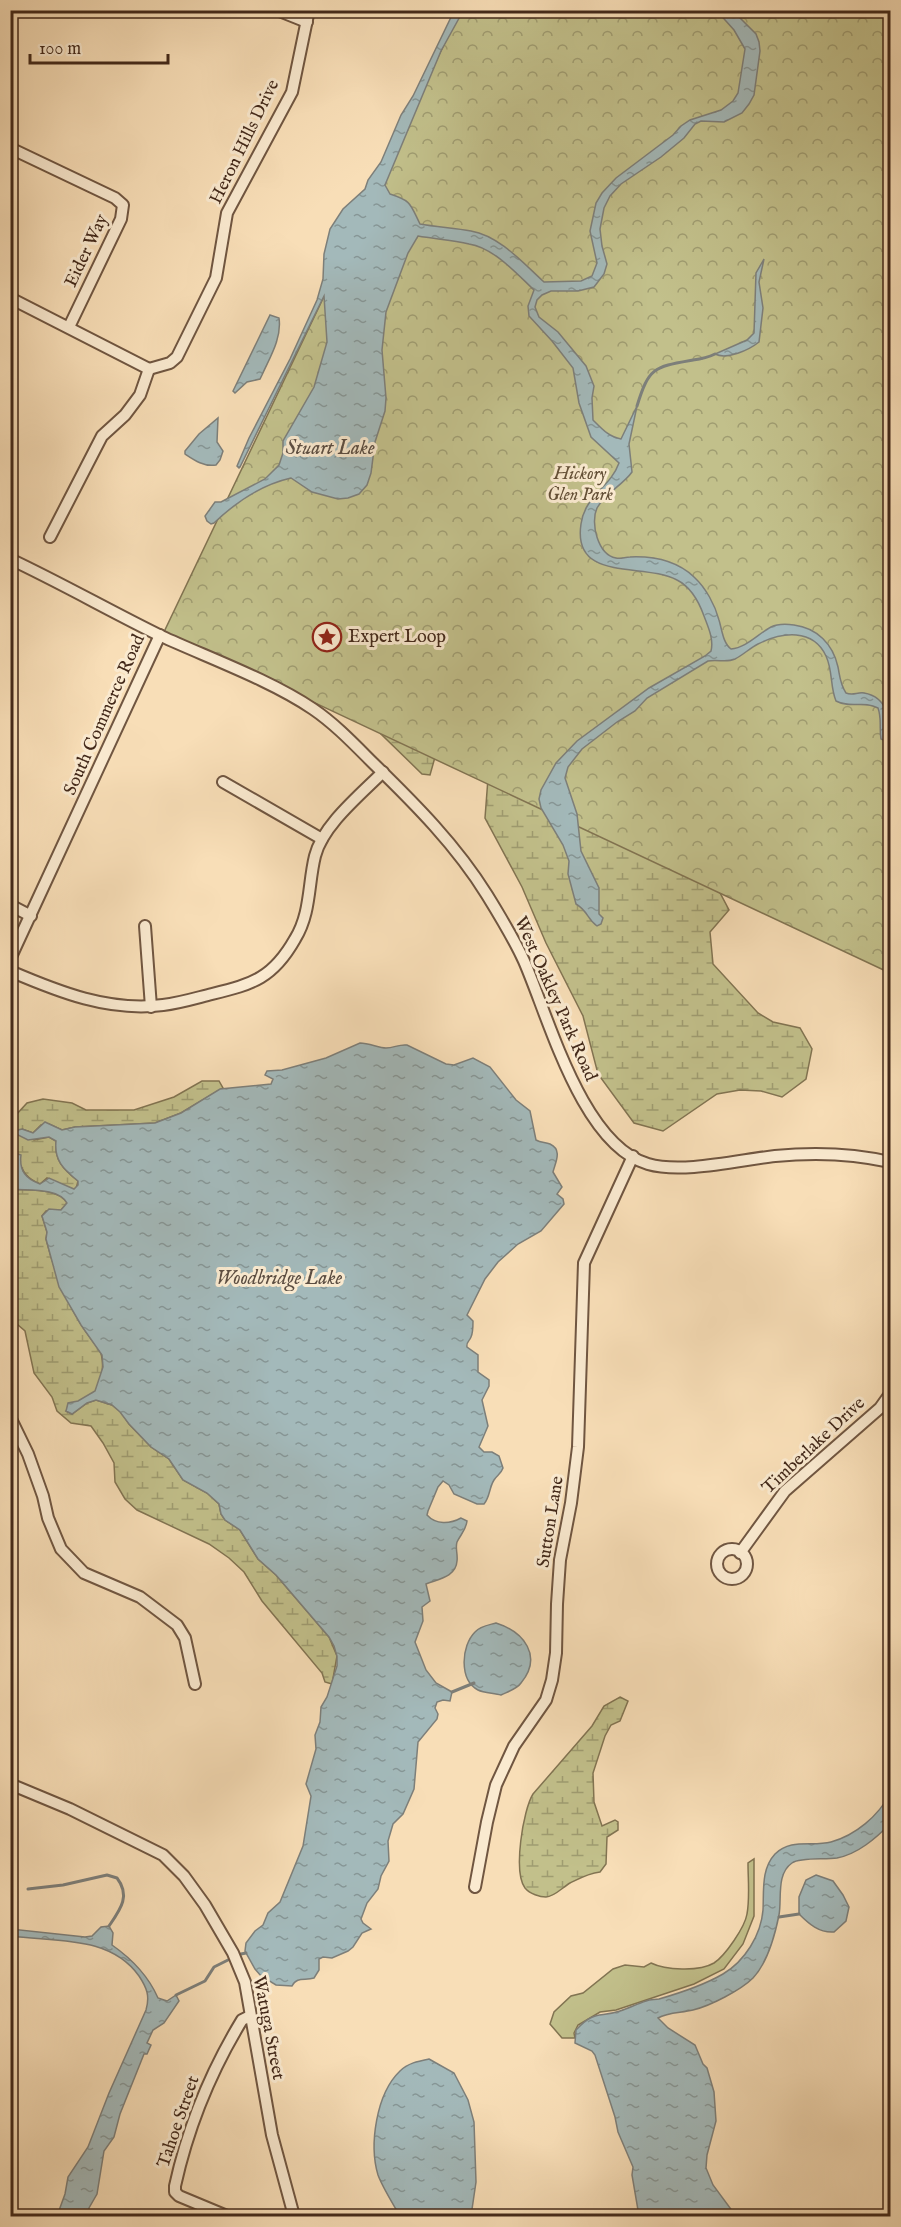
<svg xmlns="http://www.w3.org/2000/svg" width="901" height="2227" font-family="'IM FELL English',serif">
  <style>
    .grass { fill: #c2c08b; stroke: #827452; stroke-width: 1.5 }
    .wetland { fill: url(#wetland-marsh); stroke: #827452; stroke-width: 1.5 }
    .park { fill: url(#park-crowns); stroke: #827452; stroke-width: 1.5 }
    .water { fill: url(#water-ripples); stroke: #7d7f7a; stroke-width: 1.5 }
    .lines { fill: none; stroke-linecap: round; stroke-linejoin: round }
    .stream { stroke: #7d7f7a; stroke-width: 3 }
    .minor-casing { stroke: #705641; stroke-width: 14 }
    .minor { stroke: #faead0; stroke-width: 10 }
    .labels { text-anchor: middle; dominant-baseline: central; stroke-width: 6; stroke-linejoin: round; paint-order: stroke }
    .street-label { font-size: 18px; fill: #43291a; stroke: #faead0 }
    .park-label { font-size: 18px; font-style: italic; fill: #634f36; stroke: #faead0 }
    .poi-label { font-size: 18px; fill: #43291a; stroke: #faead0; text-anchor: start }
    .water-label { font-size: 20px; font-style: italic; fill: #5b4d42; stroke: #faead0 }
  </style>
  <defs>
    <pattern id="wetland-marsh" width="20" height="14" patternUnits="userSpaceOnUse" patternTransform="scale(1.5)"><rect width="20" height="14" fill="#c2c08b"/><path d="M1 5h8M5 5V1M11 12h8M15 12V8" fill="none" stroke="#9f9c71"/></pattern>
    <pattern id="park-crowns" width="20" height="18" patternUnits="userSpaceOnUse" patternTransform="scale(1.5)"><rect width="20" height="18" fill="#c2c08b"/><path d="M2 6a3 3 0 1 1 6 0M12 15a3 3 0 1 1 6 0" fill="none" stroke="#9f9c71"/></pattern>
    <pattern id="water-ripples" width="26" height="14" patternUnits="userSpaceOnUse" patternTransform="scale(1.5)"><rect width="26" height="14" fill="#a3b9ba"/><path d="M2 4q2-2 4 0t4 0M15 11q2-2 4 0t4 0" fill="none" stroke="#869696"/></pattern>
  </defs>
  <rect width="100%" height="100%" fill="#f8deb7"/>
  <filter id="stains"><feTurbulence type="fractalNoise" baseFrequency=".00333" numOctaves="4"/><feColorMatrix values="0 0 0 0 .2 0 0 0 0 .09 0 0 0 0 .02 0 0 0 .5 -.17"/></filter>
  <radialGradient id="worn" r=".72"><stop offset=".6" stop-color="#630" stop-opacity="0"/><stop offset="1" stop-color="#630" stop-opacity=".3"/></radialGradient>
  <!-- grass -->
  <path class="grass" d="M754 1859V1916L743 1944 724 1969 694 1984 616 2010 600 2012 578 2025 574 2033 575 2038H562L550 2024 554 2012 571 1996 583 1993 613 1969 625 1965 644 1967 651 1963C665 1970 699 1972 714 1963 725 1956 745 1927 747 1914 750 1898 748 1879 748 1863Z"/>
  <!-- wetland -->
  <g class="wetland">
    <path d="M776 231 779 323 770 343 743 357 702 371 667 380 652 403 658 431 687 455 699 489 721 580 742 591 825 606 848 660 878 666 890 658V832L865 773 815 738 784 722 745 735 698 757 679 795 697 849 729 910 710 932 713 964 758 1013 773 1022 800 1028 812 1049 806 1079 782 1097 761 1091 740 1090 717 1094 663 1131 634 1123 598 1074 583 1016 546 943 522 887 485 818 490 752 519 637 522 580 517 498 507 425 508 391 516 358 497 335 480 318H437L422 330 419 346 429 438V463L435 486 433 563 445 643 444 725 430 775 422 774 381 734 388 720 387 705 354 529 359 494 367 485 371 473 376 440 385 411 386 398 382 350 386 312 408 253 418 236 469 243 480 247 492 253 534 290 528 306 530 316 539 317 552 312 652 318 685 309 712 291 756 238Z"/>
    <path d="M202 1081H219L223 1088 181 1113 155 1123 75 1127 62 1130 49 1124 41 1125 33 1133 22 1129 34 1140 49 1137 56 1141C54 1160 63 1169 78 1181L76 1189H69L47 1178 40 1184C22 1176 23 1169 15 1153L11 1155V1117L15 1116 27 1103 43 1099 72 1103 86 1110H134L174 1097Z"/>
    <path d="M10 1189C27 1191 58 1187 67 1203L61 1210 46 1211 42 1216 47 1232 46 1239C56 1279 72 1317 99 1349 105 1360 103 1382 95 1392 88 1399 75 1405 66 1411L72 1414 87 1403 96 1400 112 1405 121 1412 129 1424 151 1447 169 1459 183 1480 207 1493 219 1504 221 1514 225 1520 240 1530 258 1559 276 1575 329 1637 337 1656 332 1684 325 1682 322 1673 262 1601 244 1572 229 1558 209 1544 137 1510 125 1499 115 1482 114 1463 103 1443 91 1426 71 1423 57 1411 52 1397 34 1373 25 1331 11 1319Z"/>
    <path d="M620 1697 628 1701 620 1721 611 1725 605 1736 593 1773 594 1802 602 1826 615 1820 618 1822V1830L607 1837 606 1864 600 1872C589 1873 580 1878 570 1883 563 1887 554 1897 546 1897 540 1897 530 1894 525 1888 513 1872 523 1810 533 1794L592 1726 604 1706Z"/>
  </g>
  <!-- park -->
  <path class="park" d="M460 11H890V973L164 632Z"/>
  <!-- water -->
  <g class="water">
    <path d="M454 11H463L441 51 385 185 390 194C412 201 410 204 420 224 436 227 455 228 471 231 500 236 524 264 544 282L581 281 592 276 597 263 590 231 596 203 602 193 616 178 673 135 681 126 690 120 721 110 733 101 738 93 745 49 734 30 717 11H733L756 34 759 42 760 51 754 95 749 104 742 113 724 122 701 121 695 124 684 138 661 157 621 184 610 196 604 208 600 229 602 246 607 264 604 274 594 287 578 291H551L542 295 537 300 535 307 539 317 558 332 586 366 594 386 592 398 593 420C602 429 609 437 621 439L637 406 629 444 632 472C623 485 605 493 597 508 590 523 598 555 616 558 621 559 625 557 630 557 653 556 677 561 694 577 706 588 715 605 719 620 722 630 723 643 731 649 746 648 758 634 771 627 777 624 787 624 794 625 817 628 833 644 838 667 840 677 840 684 846 693 853 696 857 692 864 693 889 697 891 723 890 743L881 739C879 728 882 719 878 708 863 700 851 709 836 701 830 687 833 671 826 656 813 628 782 632 758 644 750 648 743 655 735 659 726 663 718 659 708 661L647 698 635 711 617 722 582 749 568 767 565 778 577 814 581 851 599 888V914L603 918 601 924 597 926C587 919 588 911 576 904L568 874 569 861 563 845 541 808 539 799 541 790 556 763 577 741 649 688 705 656 711 651C714 639 708 627 704 616 699 602 691 587 677 580 644 562 572 583 581 524 585 495 610 488 619 463L591 437 579 403 573 368 552 341 529 316 528 306 534 290C516 273 494 248 469 244 452 240 435 239 418 236L408 253 386 312 382 350 386 398 385 411 375 442 371 473 367 485 359 494 348 498 338 499 312 492 291 478C260 485 236 502 214 523L211 524 207 521 205 516 215 502H221L265 479 279 465 283 453V441L314 387 327 342 324 296 240 467 239 468 237 466 249 438 290 359 317 300 323 279 324 254 330 229 343 209 365 189 368 180 381 162 401 115 413 96Z"/>
    <path d="M764 259 759 282 763 308 759 342C749 350 727 360 715 354L747 340 754 333 756 273Z"/>
    <path d="M270 315 279 318C282 338 270 357 262 375L260 379 247 382 235 393 233 391Z"/>
    <path d="M218 418 217 442 223 451 220 460 216 465C204 467 194 460 185 454V451L199 434Z"/>
    <path d="M360 1043C369 1043 379 1048 386 1048 394 1048 399 1044 407 1045L446 1064 454 1065 473 1058 490 1067 516 1100 530 1111 536 1140C541 1143 545 1142 550 1144 563 1150 555 1163 553 1172L562 1187 557 1194 563 1199 564 1204 541 1231 518 1244 498 1262 485 1279 467 1315 473 1321C473 1326 473 1333 471 1337 469 1342 466 1342 467 1347L478 1355V1372L489 1380V1386L482 1400 488 1426 479 1447 484 1452H492L499 1456 503 1468C501 1474 497 1475 494 1480 489 1488 490 1497 484 1504H477L454 1494 449 1485 443 1481 438 1487 428 1511 427 1515C436 1525 450 1524 461 1518L467 1521C466 1530 461 1534 457 1542 455 1548 458 1554 457 1561 456 1577 438 1579 426 1584L430 1601 422 1607 423 1621 415 1642 426 1670 436 1683 452 1692 450 1701 443 1700 437 1702 435 1708 438 1714 437 1719 418 1742 414 1789 403 1814 393 1824 388 1841 389 1861 381 1876 378 1889 367 1903 361 1919 363 1923 371 1929 362 1933 353 1947 348 1951 332 1958 323 1957 319 1959V1970L314 1978C305 1981 297 1976 292 1986L276 1985 261 1976 255 1969 245 1951 246 1943 255 1931 263 1925 268 1913 280 1902 303 1846 311 1796 306 1784 316 1749 315 1735 320 1722 321 1707 327 1697 337 1666V1656L334 1646 329 1637 276 1575 258 1559 240 1530 225 1520 221 1514 219 1504 207 1493 183 1480 169 1459 151 1447 129 1424 120 1412 112 1405 96 1400 87 1403 72 1414 66 1411 68 1403 78 1401 95 1391 103 1367 102 1355 81 1325 59 1287 46 1239 47 1232 42 1216 49 1209 61 1210 67 1203C58 1187 27 1191 11 1189V1155L15 1153 21 1155C19 1171 26 1179 40 1184L49 1178 74 1189 78 1185V1181C63 1169 54 1160 56 1141L49 1137 28 1140 16 1134 18 1130 22 1129 33 1133 45 1122 62 1130 75 1127 155 1123 181 1113 220 1089 271 1084 273 1079 265 1075 267 1071 282 1070 326 1058Z"/>
    <path d="M496 1623C524 1632 543 1656 521 1683 517 1689 507 1692 501 1695 494 1693 484 1693 478 1690 459 1680 461 1646 475 1632 480 1626 489 1625 496 1623Z"/>
    <path d="M890 1794V1824C876 1838 858 1854 837 1858 825 1860 801 1857 792 1863 776 1874 782 1899 779 1915 775 1935 768 1962 753 1978 741 1990 710 2006 693 2010 681 2013 668 2012 658 2018L668 2028 695 2045 703 2064 707 2068 714 2092 716 2121 707 2155 706 2168 713 2185 736 2216H639L632 2175 633 2167 618 2132 615 2117 595 2055 592 2051 575 2043 576 2030C594 2010 599 2018 620 2011 629 2008 637 2004 646 2001 650 1999 655 2000 659 1999 680 1993 704 1985 723 1974 745 1961 761 1935 763 1910 764 1891 761 1869 775 1854 791 1838 812 1847 831 1842 856 1835 878 1816 890 1794Z"/>
    <path d="M816 1875 833 1881 843 1895 849 1907 846 1921 834 1932C819 1933 809 1924 799 1914V1897L806 1880Z"/>
    <path d="M109 1926 113 1933 112 1945C132 1959 148 1975 158 1998L167 2001 176 1995 179 2001 164 2023 153 2030 147 2043 151 2045 147 2054H144L120 2114 114 2137 104 2151 97 2194 89 2208 88 2216H57L65 2194 68 2177 88 2147 109 2093 146 2010C150 1996 147 1988 139 1976 110 1935 55 1942 11 1936V1929L85 1937 92 1936 101 1927Z"/>
    <path d="M429 2059 454 2073 468 2100 474 2122 476 2182 471 2216H400C394 2206 382 2186 378 2175 369 2145 376 2094 400 2071 408 2063 419 2061 429 2059Z"/>
  </g>
  <g class="lines">
    <!-- stream -->
    <g class="stream">
      <path d="M637 406C649 367 654 367 693 360 701 359 707 358 715 354"/>
      <path d="M452 1692 474 1683"/>
      <path d="M28 1889 63 1885 107 1875 117 1878C131 1896 120 1910 109 1926"/>
      <path d="M779 1917 799 1914"/>
      <path d="M241 1954 246 1953"/>
      <path d="M176 1995 205 1981 214 1967 228 1960"/>
    </g>
    <!-- minor casing -->
    <g class="minor-casing">
      <g id="minor">
        <path d="M277 10 307 22"/>
        <path d="M10 101V104"/>
        <path d="M10 148 115 198 123 205 121 219 69 327"/>
        <path d="M10 298 149 369 140 395 125 415 102 436 50 537"/>
        <path d="M149 369 170 363 177 357 216 278 227 213 292 92 309 10"/>
        <path d="M10 559C61 583 110 611 161 636 209 658 270 680 313 709 335 724 354 744 373 763 415 804 456 845 487 895 500 916 514 939 524 961 549 1018 582 1145 648 1164 682 1174 739 1160 775 1156 815 1152 851 1153 890 1162"/>
        <path d="M223 782 322 839"/>
        <path d="M10 905 31 916"/>
        <path d="M145 926 151 1007"/>
        <path d="M10 959 160 635"/>
        <path d="M10 971C59 992 109 1012 163 1005 180 1003 196 998 212 994 253 984 273 978 295 939 311 913 308 884 315 856 323 825 360 795 383 772"/>
        <path d="M10 1417 28 1454 43 1496 48 1518 61 1549 84 1573 140 1597 177 1625 185 1638 195 1684"/>
        <circle cx="732" cy="1564" r="15"/>
        <path d="M740 1553 785 1491 880 1408 890 1394"/>
        <path d="M10 1784 70 1809 163 1855 184 1876 205 1905 233 1953 245 1982 272 2135 294 2216"/>
        <path d="M475 1887 487 1822 496 1785 514 1746 546 1700 552 1680 556 1653 557 1604 560 1560 571 1503 578 1447 584 1263 633 1156"/>
        <path d="M227 2216 179 2196 175 2192V2186C188 2127 211 2071 242 2020L250 2016"/>
      </g>
    </g>
    <!-- minor -->
    <use href="#minor" class="minor"/>
  </g>
  <!-- icons -->
  <defs>
    <g id="sight-ring" transform="scale(1.5)"><circle r="9.5" fill="#faead0" stroke="#8f2418" stroke-width="1.5"/><path d="M0-6L1.8-2.2L6-1.7L2.9 1.2L3.7 5.4L0 3.3L-3.7 5.4L-2.9 1.2L-6-1.7L-1.8-2.2Z" fill="#8f2418"/></g>
  </defs>
  <g fill-rule="evenodd">
    <use href="#sight-ring" x="327" y="637"/>
  </g>
  <g class="labels">
    <!-- street labels -->
    <g class="street-label">
      <text transform="translate(245 142) rotate(-64)">Heron Hills Drive</text>
      <text transform="translate(87 251) rotate(-65)">Eider Way</text>
      <text transform="translate(105 715) rotate(-66)">South Commerce Road</text>
      <text transform="translate(555 999) rotate(66)">West Oakley Park Road</text>
      <text transform="translate(814 1446) rotate(-43)">Timberlake Drive</text>
      <text transform="translate(551 1522) rotate(-81)">Sutton Lane</text>
      <text transform="translate(268 2028) rotate(79)">Watuga Street</text>
      <text transform="translate(179 2122) rotate(-71)">Tahoe Street</text>
    </g>
    <!-- park labels -->
    <g class="park-label">
      <text x="580" y="474">Hickory<tspan x="580" dy="21">Glen Park</tspan></text>
    </g>
    <!-- poi labels -->
    <g class="poi-label">
      <text x="348" y="637">Expert Loop</text>
    </g>
    <!-- water labels -->
    <g class="water-label">
      <text x="330" y="448">Stuart Lake</text>
      <text x="279" y="1278">Woodbridge Lake</text>
    </g>
  </g>
  <!-- margin -->
  <rect width="901" height="2227" fill="none" stroke="#f8deb7" stroke-width="36"/>
  <rect x="12" y="12" width="877" height="2203" fill="none" stroke="#43291a" stroke-width="3"/>
  <rect x="18" y="18" width="865" height="2191" fill="none" stroke="#43291a" stroke-width="1.5"/>
  <!-- scale -->
  <path d="M30 54v9h138v-9" fill="none" stroke="#43291a" stroke-width="3"/>
  <text x="39" y="54" font-size="18" fill="#43291a" stroke="#faead0" stroke-width="4.5" paint-order="stroke">100 m</text>
  <rect width="100%" height="100%" filter="url(#stains)"/>
  <rect width="100%" height="100%" fill="url(#worn)"/>
</svg>
